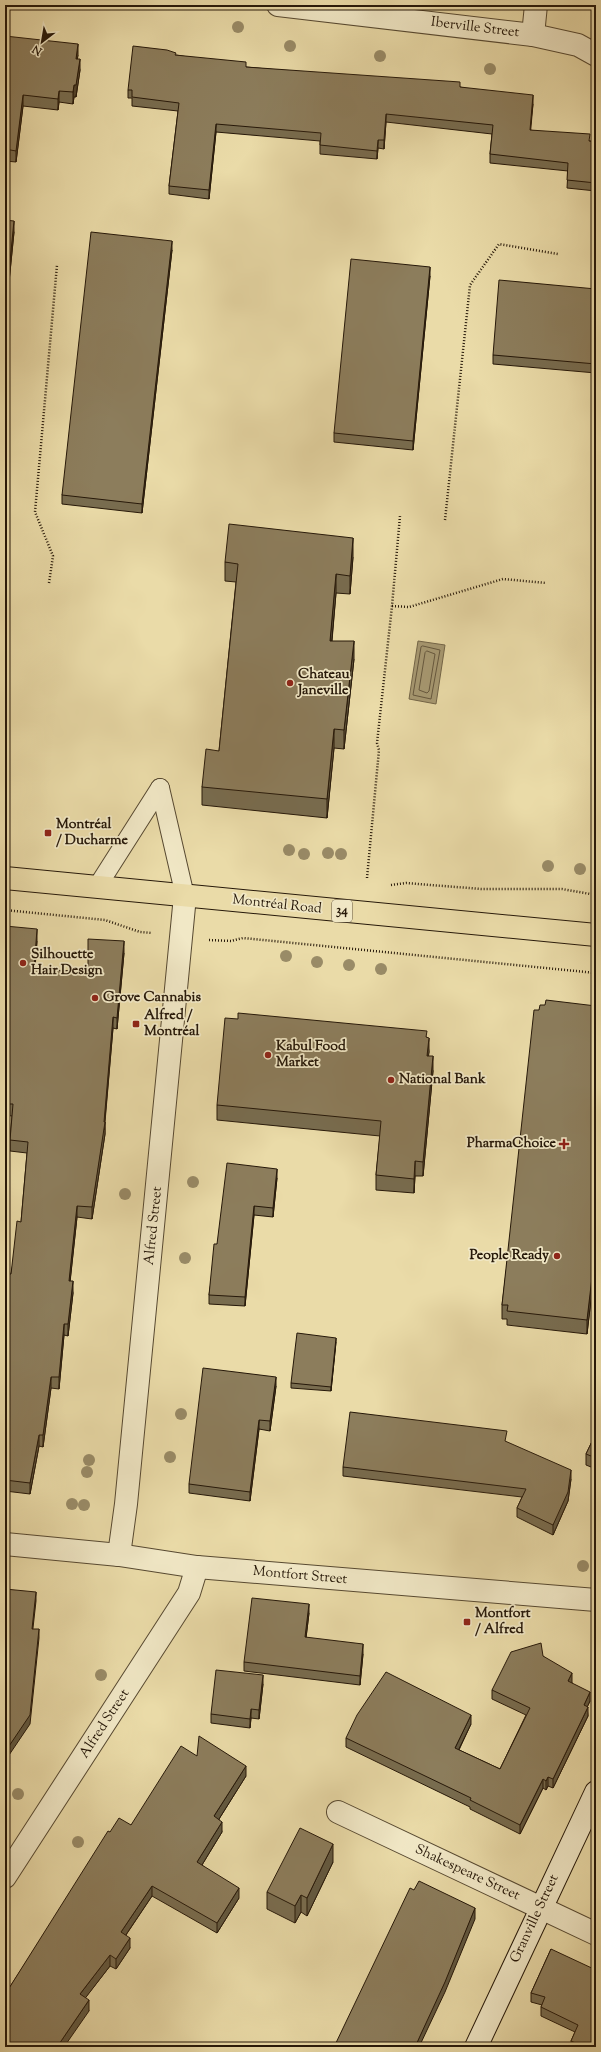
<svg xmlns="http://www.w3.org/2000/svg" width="601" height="2052" font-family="'Sorts Mill Goudy',serif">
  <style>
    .water { fill: #a79972; stroke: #736548 }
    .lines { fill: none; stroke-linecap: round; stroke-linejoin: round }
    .shore { stroke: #66583e; stroke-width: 1 }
    .lane-casing { stroke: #574931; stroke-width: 20 }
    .street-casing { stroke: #574931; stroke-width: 24 }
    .secondary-casing { stroke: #261809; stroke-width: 24 }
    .primary-casing { stroke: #261809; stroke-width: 24 }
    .path { stroke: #261809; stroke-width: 2.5; stroke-dasharray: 1 2; stroke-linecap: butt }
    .lane { stroke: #f1e8c6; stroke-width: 18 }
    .street { stroke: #f1e8c6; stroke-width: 22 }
    .secondary { stroke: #f1e8c6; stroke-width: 22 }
    .primary { stroke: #eadba8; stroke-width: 22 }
    .tree { fill: #998b67 }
    .wall { fill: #786c4f; stroke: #261809 }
    .shaded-wall { fill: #625840; stroke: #261809 }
    .building { fill: #8c7d5c; stroke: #261809 }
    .poi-dot { fill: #8f2418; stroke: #f1e8c6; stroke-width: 1.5 }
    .labels { text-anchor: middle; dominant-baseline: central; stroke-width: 3.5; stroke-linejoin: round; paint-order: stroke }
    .shield { fill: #f1e8c6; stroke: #635642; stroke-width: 1 }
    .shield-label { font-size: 13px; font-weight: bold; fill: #261809 }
    .street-label { font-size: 14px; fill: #261809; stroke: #f1e8c6 }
    .poi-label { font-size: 14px; font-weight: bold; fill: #261809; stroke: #f1e8c6; text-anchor: start }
  </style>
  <rect width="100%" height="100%" fill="#eadba8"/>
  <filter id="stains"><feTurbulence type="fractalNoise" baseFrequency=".005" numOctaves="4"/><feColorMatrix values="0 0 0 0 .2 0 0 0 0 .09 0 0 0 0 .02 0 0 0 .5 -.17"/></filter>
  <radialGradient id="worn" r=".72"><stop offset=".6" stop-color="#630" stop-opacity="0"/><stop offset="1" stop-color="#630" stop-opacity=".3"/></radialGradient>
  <!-- water -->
  <path class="water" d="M418 641 445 645 436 704 409 699Z"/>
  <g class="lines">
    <!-- shore -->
    <g class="shore">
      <path d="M423 646 440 650 431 699 413 695 421 647Z"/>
      <path d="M427 651 435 654 429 691 427 693 419 690 425 653Z"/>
    </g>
    <!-- lane casing -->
    <g class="lane-casing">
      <g id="lane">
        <path d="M160 788 185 896"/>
        <path d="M97 887 160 788"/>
      </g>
    </g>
    <!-- street casing -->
    <g class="street-casing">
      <g id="street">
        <path d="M278 5 533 35 578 45 596 55"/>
        <path d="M533 35 536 5"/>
        <path d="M5 1544 119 1555 197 1567 596 1600"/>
        <path d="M119 1555 126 1504 185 896"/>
        <path d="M338 1812 596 1934"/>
        <path d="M5 1877 189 1593 197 1567"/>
      </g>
    </g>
    <!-- secondary casing -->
    <g class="secondary-casing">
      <path id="secondary" d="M476 2047 596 1792"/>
    </g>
    <!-- primary casing -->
    <g class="primary-casing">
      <path id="primary" d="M5 878 596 935"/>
    </g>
    <!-- path -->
    <g class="path">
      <path d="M445 520 470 285 499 244 558 254"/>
      <path d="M49 583 53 556 35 512 57 265"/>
      <path d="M392 606 409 607 503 579 546 583"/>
      <path d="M367 878 379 750 377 743 392 606 400 516"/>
      <path d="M391 885 406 883 481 889H562L596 895"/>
      <path d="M5 910 105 920 140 932 152 933"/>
      <path d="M209 940 231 941 243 938 596 973"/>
    </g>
    <!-- lane -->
    <use href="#lane" class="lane"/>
    <!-- street -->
    <use href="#street" class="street"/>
    <!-- secondary -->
    <use href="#secondary" class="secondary"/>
    <!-- primary -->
    <use href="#primary" class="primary"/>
  </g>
  <!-- trees -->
  <g class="tree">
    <circle cx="238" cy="27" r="6"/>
    <circle cx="290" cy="46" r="6"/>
    <circle cx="380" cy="56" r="6"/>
    <circle cx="490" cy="69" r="6"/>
    <circle cx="289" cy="850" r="6"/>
    <circle cx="328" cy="853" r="6"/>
    <circle cx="304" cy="854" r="6"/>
    <circle cx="341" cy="854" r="6"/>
    <circle cx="548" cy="866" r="6"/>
    <circle cx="580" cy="869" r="6"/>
    <circle cx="286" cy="956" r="6"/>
    <circle cx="317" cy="962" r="6"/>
    <circle cx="349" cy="965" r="6"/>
    <circle cx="381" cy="969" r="6"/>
    <circle cx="193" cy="1182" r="6"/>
    <circle cx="125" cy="1194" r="6"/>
    <circle cx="185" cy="1258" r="6"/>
    <circle cx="181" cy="1414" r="6"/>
    <circle cx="170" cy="1457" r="6"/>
    <circle cx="89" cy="1460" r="6"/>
    <circle cx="87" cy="1472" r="6"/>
    <circle cx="72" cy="1504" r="6"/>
    <circle cx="84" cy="1505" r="6"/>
    <circle cx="583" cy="1566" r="6"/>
    <circle cx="101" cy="1675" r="6"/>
    <circle cx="18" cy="1794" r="6"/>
    <circle cx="78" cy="1842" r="6"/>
  </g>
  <!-- wall -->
  <g class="wall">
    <path d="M5 36 78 55 77 59 80 70 76 97H74L73 104 59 102 58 110 23 106 16 162 5 161Z"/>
    <path d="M176 55 246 67 460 87 533 104 530 130 590 141 596 142V191L567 188 568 171 490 163V154L492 134 386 122 384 149 378 148 377 159 320 154V141L216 132 209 199 169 194V186L178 111 132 106V98H128V90Z"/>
    <path d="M5 220 14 232 9 282H5Z"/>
    <path d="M172 250 142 513 62 504V495Z"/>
    <path d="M430 276 413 450 334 442V433Z"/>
    <path d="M596 289V373L493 364V355Z"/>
    <path d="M353 557 350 594 336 593 332 641 354 659 344 749 334 748 327 818 202 805V787L219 751 236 582 225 581V562Z"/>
    <path d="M5 926 37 941 35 969 88 972 124 953 117 1029 113 1028 105 1122V1134L92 1219 77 1217 70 1281 73 1293 68 1336 64 1335 59 1389 51 1388 43 1447 39 1446 30 1494 5 1491V1300L11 1274 21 1222 27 1153 10 1151V1140L12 1116 5 1115Z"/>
    <path d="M596 1006V1292L592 1291 587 1334 507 1325V1319H502V1305L539 1010Z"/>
    <path d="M427 1037 429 1052 428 1056 433 1071 423 1176H415L414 1193 376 1190V1175L380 1136 217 1120V1105Z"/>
    <path d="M277 1178 273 1217 254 1215 245 1306 209 1304V1295L217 1244Z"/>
    <path d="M336 1342 331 1391 291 1388V1383Z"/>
    <path d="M276 1386 270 1431 259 1429 250 1501 189 1493V1484Z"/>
    <path d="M596 1433V1469L586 1465V1454Z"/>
    <path d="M506 1442 571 1479 568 1501 553 1535 517 1517V1508L522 1497 343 1476V1467Z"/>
    <path d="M309 1613 306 1638 363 1654 360 1685 244 1671V1662Z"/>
    <path d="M543 1656 572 1682V1683L590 1701 587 1707 588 1716 553 1788 548 1786 546 1790 543 1788 520 1834 470 1809V1807L346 1747V1738L471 1724 459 1750 500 1769 526 1715 492 1699V1690Z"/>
    <path d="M263 1684 259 1719 251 1718 250 1728 211 1723V1714Z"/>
    <path d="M197 1756 246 1776 219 1819 222 1832 202 1865 239 1898 217 1933 152 1896 126 1935 130 1948 116 1969 110 1966 85 1998 89 2011 6 2001V1993L110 1832 131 1825Z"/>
    <path d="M333 1862 307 1916 301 1912 295 1923 267 1909V1892Z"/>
    <path d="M551 1949 596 2047H571V2041L575 2032 541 2016V2007L542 2005 531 2002V1993Z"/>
  </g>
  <!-- shaded-wall -->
  <g class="shaded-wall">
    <path d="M78 44V55L76 70V59Z"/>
    <path d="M80 59V70L76 97V85Z"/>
    <path d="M74 85V97L73 104V92Z"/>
    <path d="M59 91V102L58 110V99Z"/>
    <path d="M23 95V106L16 162V151Z"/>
    <path d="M533 95V104L530 138V130Z"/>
    <path d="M386 114V122L384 149V140Z"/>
    <path d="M216 124V132L209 199V190Z"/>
    <path d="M378 140V148L377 159V151Z"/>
    <path d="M14 221V232L9 282V271Z"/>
    <path d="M172 241V250L142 513V504Z"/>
    <path d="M430 267V276L413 450V441Z"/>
    <path d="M6 468V480L5 485V474Z"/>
    <path d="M353 538V557L350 594V576Z"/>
    <path d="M336 574V593L330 660V641Z"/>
    <path d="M354 641V659L344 749V730Z"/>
    <path d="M334 729V748L327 818V799Z"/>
    <path d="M37 929V941L34 980V969Z"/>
    <path d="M124 941V953L117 1029V1018Z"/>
    <path d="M113 1017V1028L104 1130 105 1122V1134L92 1219V1207L104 1122Z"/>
    <path d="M429 1038V1052L427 1071V1056Z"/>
    <path d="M433 1056V1071L423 1176V1162Z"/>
    <path d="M415 1161V1176L414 1193V1179Z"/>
    <path d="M277 1169V1178L273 1217V1208Z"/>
    <path d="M77 1206V1217L69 1292V1281Z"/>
    <path d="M254 1206V1215L245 1306V1297Z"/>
    <path d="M592 1277V1291L587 1334V1320Z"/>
    <path d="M73 1281V1293L68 1336V1324Z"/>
    <path d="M64 1324V1335L59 1389V1377Z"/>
    <path d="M336 1338V1342L331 1391V1387Z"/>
    <path d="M51 1377V1388L43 1447V1435Z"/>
    <path d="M276 1377V1386L270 1431V1421Z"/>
    <path d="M259 1420V1429L250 1501V1492Z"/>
    <path d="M39 1435V1446L30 1494V1483Z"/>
    <path d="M571 1470V1479L568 1501 553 1535V1525Z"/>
    <path d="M36 1592V1601L32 1637V1629Z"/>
    <path d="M309 1604V1613L305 1646V1637Z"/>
    <path d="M39 1629V1638L30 1724 5 1761V1752Z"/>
    <path d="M363 1644V1654L360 1685V1676Z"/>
    <path d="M572 1673V1682L568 1690V1681Z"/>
    <path d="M263 1675V1684L259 1719V1710Z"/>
    <path d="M590 1692V1701L584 1714V1705Z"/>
    <path d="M588 1707V1716L553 1788V1779Z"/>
    <path d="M251 1709V1718L250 1728V1719Z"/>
    <path d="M471 1715V1724L455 1757V1748Z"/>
    <path d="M246 1766V1776L214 1827V1816Z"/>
    <path d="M548 1777V1786L546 1790V1781Z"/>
    <path d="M543 1779V1788L520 1834V1825Z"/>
    <path d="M222 1822V1832L197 1873V1862Z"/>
    <path d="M333 1844V1862L307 1916V1898Z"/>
    <path d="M152 1886V1896L121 1942V1932Z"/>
    <path d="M239 1888V1898L217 1933V1923Z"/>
    <path d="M301 1895V1912L295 1923V1906Z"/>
    <path d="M475 1908V1919L445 1992 419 2047H415Z"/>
    <path d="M130 1938V1948L116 1969V1959Z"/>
    <path d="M110 1955V1966L80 2005V1994Z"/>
    <path d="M89 2000V2011L64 2047H57Z"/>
  </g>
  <!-- building -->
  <g class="building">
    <path d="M5 36 78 44 76 59H80L76 85H74L73 92 59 91 58 99 23 95 16 151 5 149Z"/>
    <path d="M133 46 167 50 176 53 175 55 246 62V67L460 82V87L533 95 530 130 590 134 589 141 596 142V183L567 180 568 163 490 154 493 125 386 114 384 140H378L377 151 320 145 321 133 216 124 209 190 169 186 179 103 132 97V90H128Z"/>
    <path d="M5 220 14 221 9 271H5Z"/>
    <path d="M91 232 172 241 142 504 62 495Z"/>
    <path d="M351 259 430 267 413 441 334 433Z"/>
    <path d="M499 280 596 289V364L493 355Z"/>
    <path d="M229 524 353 538 350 576 336 574 330 641H354L344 730 334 729 327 799 202 787 206 749 219 751 238 564 225 562Z"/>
    <path d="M5 926 37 929 34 969 88 972V939L124 941 117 1018 113 1017 104 1122H105L92 1207 77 1206 69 1281H73L68 1324H64L59 1377H51L43 1435H39L30 1483 5 1480V1333L6 1319 5 1318V1300L8 1274H11L17 1221 21 1222 28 1142 10 1140 13 1104H5Z"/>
    <path d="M546 1000 596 1006V1278L592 1277 587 1320 507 1311 508 1305H502L534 1010H539L540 1005H545Z"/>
    <path d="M238 1013 427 1031 426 1037 429 1038 427 1056H433L423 1162 415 1161 414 1179 376 1175 381 1121 217 1105 225 1018 238 1019Z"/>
    <path d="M227 1163 277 1169 273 1208 254 1206 245 1297 209 1295 214 1244H217Z"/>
    <path d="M297 1333 336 1338 331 1387 291 1383Z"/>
    <path d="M203 1368 276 1377 270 1421 259 1420 250 1492 189 1484Z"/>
    <path d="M350 1412 507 1431 505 1441 571 1470 568 1492 553 1525 517 1508 526 1489 343 1467Z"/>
    <path d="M596 1433V1458L586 1454Z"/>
    <path d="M5 1589 36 1592 32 1629H39L30 1715 5 1752Z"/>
    <path d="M252 1598 309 1604 305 1637 363 1644 360 1676 244 1662Z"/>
    <path d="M541 1643 543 1656 572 1673 568 1681 590 1692 584 1705 588 1707 553 1779 548 1777 546 1781 543 1779 520 1825 470 1800 471 1798 346 1738 357 1715 386 1672 471 1715 455 1748 500 1769 530 1708 492 1690 511 1652Z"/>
    <path d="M216 1670 263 1675 259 1710 251 1709 250 1719 211 1714Z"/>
    <path d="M199 1736 246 1766 214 1816 222 1822 197 1862 239 1888 217 1923 152 1886 121 1932 130 1938 116 1959 110 1955 80 1994 89 2000 57 2047H5V2002L9 1995 6 1993 108 1831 110 1832 119 1818 131 1825 181 1746 197 1756Z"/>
    <path d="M300 1828 333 1844 307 1898 301 1895 295 1906 267 1892Z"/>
    <path d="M419 1881 475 1908 445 1982 415 2047H334L410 1888 414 1890Z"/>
    <path d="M551 1949 596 1970V2047H584L571 2041 578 2025 541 2007 545 1997 531 1993Z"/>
    <path d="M154 2044 160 2047H153Z"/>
  </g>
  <!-- markers -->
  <g class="poi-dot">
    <circle cx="290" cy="683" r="4"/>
    <rect x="44" y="829" width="8" height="8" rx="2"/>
    <circle cx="23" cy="963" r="4"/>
    <circle cx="95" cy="998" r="4"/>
    <rect x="132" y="1020" width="8" height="8" rx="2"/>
    <circle cx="268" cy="1055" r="4"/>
    <circle cx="391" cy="1080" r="4"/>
    <path d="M562 1138h4v4h4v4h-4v4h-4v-4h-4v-4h4z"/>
    <circle cx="557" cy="1256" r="4"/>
    <rect x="463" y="1618" width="8" height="8" rx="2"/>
  </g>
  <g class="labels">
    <!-- shield labels -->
    <rect class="shield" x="332" y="900" width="20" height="22" rx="3"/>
    <g class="shield-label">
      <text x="342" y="911">34</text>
    </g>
    <!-- street labels -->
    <g class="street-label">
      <text transform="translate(475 28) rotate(7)">Iberville Street</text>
      <text transform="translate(277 905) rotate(6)">Montréal Road</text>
      <text transform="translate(154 1226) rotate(-84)">Alfred Street</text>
      <text transform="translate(300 1576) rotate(5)">Montfort Street</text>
      <text transform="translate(105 1724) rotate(-57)">Alfred Street</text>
      <text transform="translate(467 1873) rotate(25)">Shakespeare Street</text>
      <text transform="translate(535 1919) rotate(-65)">Granville Street</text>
    </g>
    <!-- poi labels -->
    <g class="poi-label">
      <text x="298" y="675">Chateau<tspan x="298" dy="16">Janeville</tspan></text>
      <text x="56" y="825">Montréal<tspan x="56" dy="16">/ Ducharme</tspan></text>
      <text x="31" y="955">Silhouette<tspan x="31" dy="16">Hair Design</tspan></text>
      <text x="103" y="998">Grove Cannabis</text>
      <text x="144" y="1016">Alfred /<tspan x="144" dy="16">Montréal</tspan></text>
      <text x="276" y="1047">Kabul Food<tspan x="276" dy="16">Market</tspan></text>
      <text x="399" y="1080">National Bank</text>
      <text x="556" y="1144" text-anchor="end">PharmaChoice</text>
      <text x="549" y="1256" text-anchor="end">People Ready</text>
      <text x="475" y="1614">Montfort<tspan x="475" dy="16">/ Alfred</tspan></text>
    </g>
  </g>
  <!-- margin -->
  <rect width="601" height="2052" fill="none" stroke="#eadba8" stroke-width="20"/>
  <rect x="6" y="6" width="589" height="2040" fill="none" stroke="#261809" stroke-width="2"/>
  <rect x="10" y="10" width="581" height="2032" fill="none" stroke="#261809"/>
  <!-- north arrow -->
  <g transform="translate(42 42) rotate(211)" stroke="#f1e8c6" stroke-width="3" paint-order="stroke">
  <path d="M0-3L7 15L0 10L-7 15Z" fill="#261809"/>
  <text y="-6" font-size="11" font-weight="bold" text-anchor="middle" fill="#261809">N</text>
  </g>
  <rect width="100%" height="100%" filter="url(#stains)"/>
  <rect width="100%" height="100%" fill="url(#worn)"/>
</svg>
